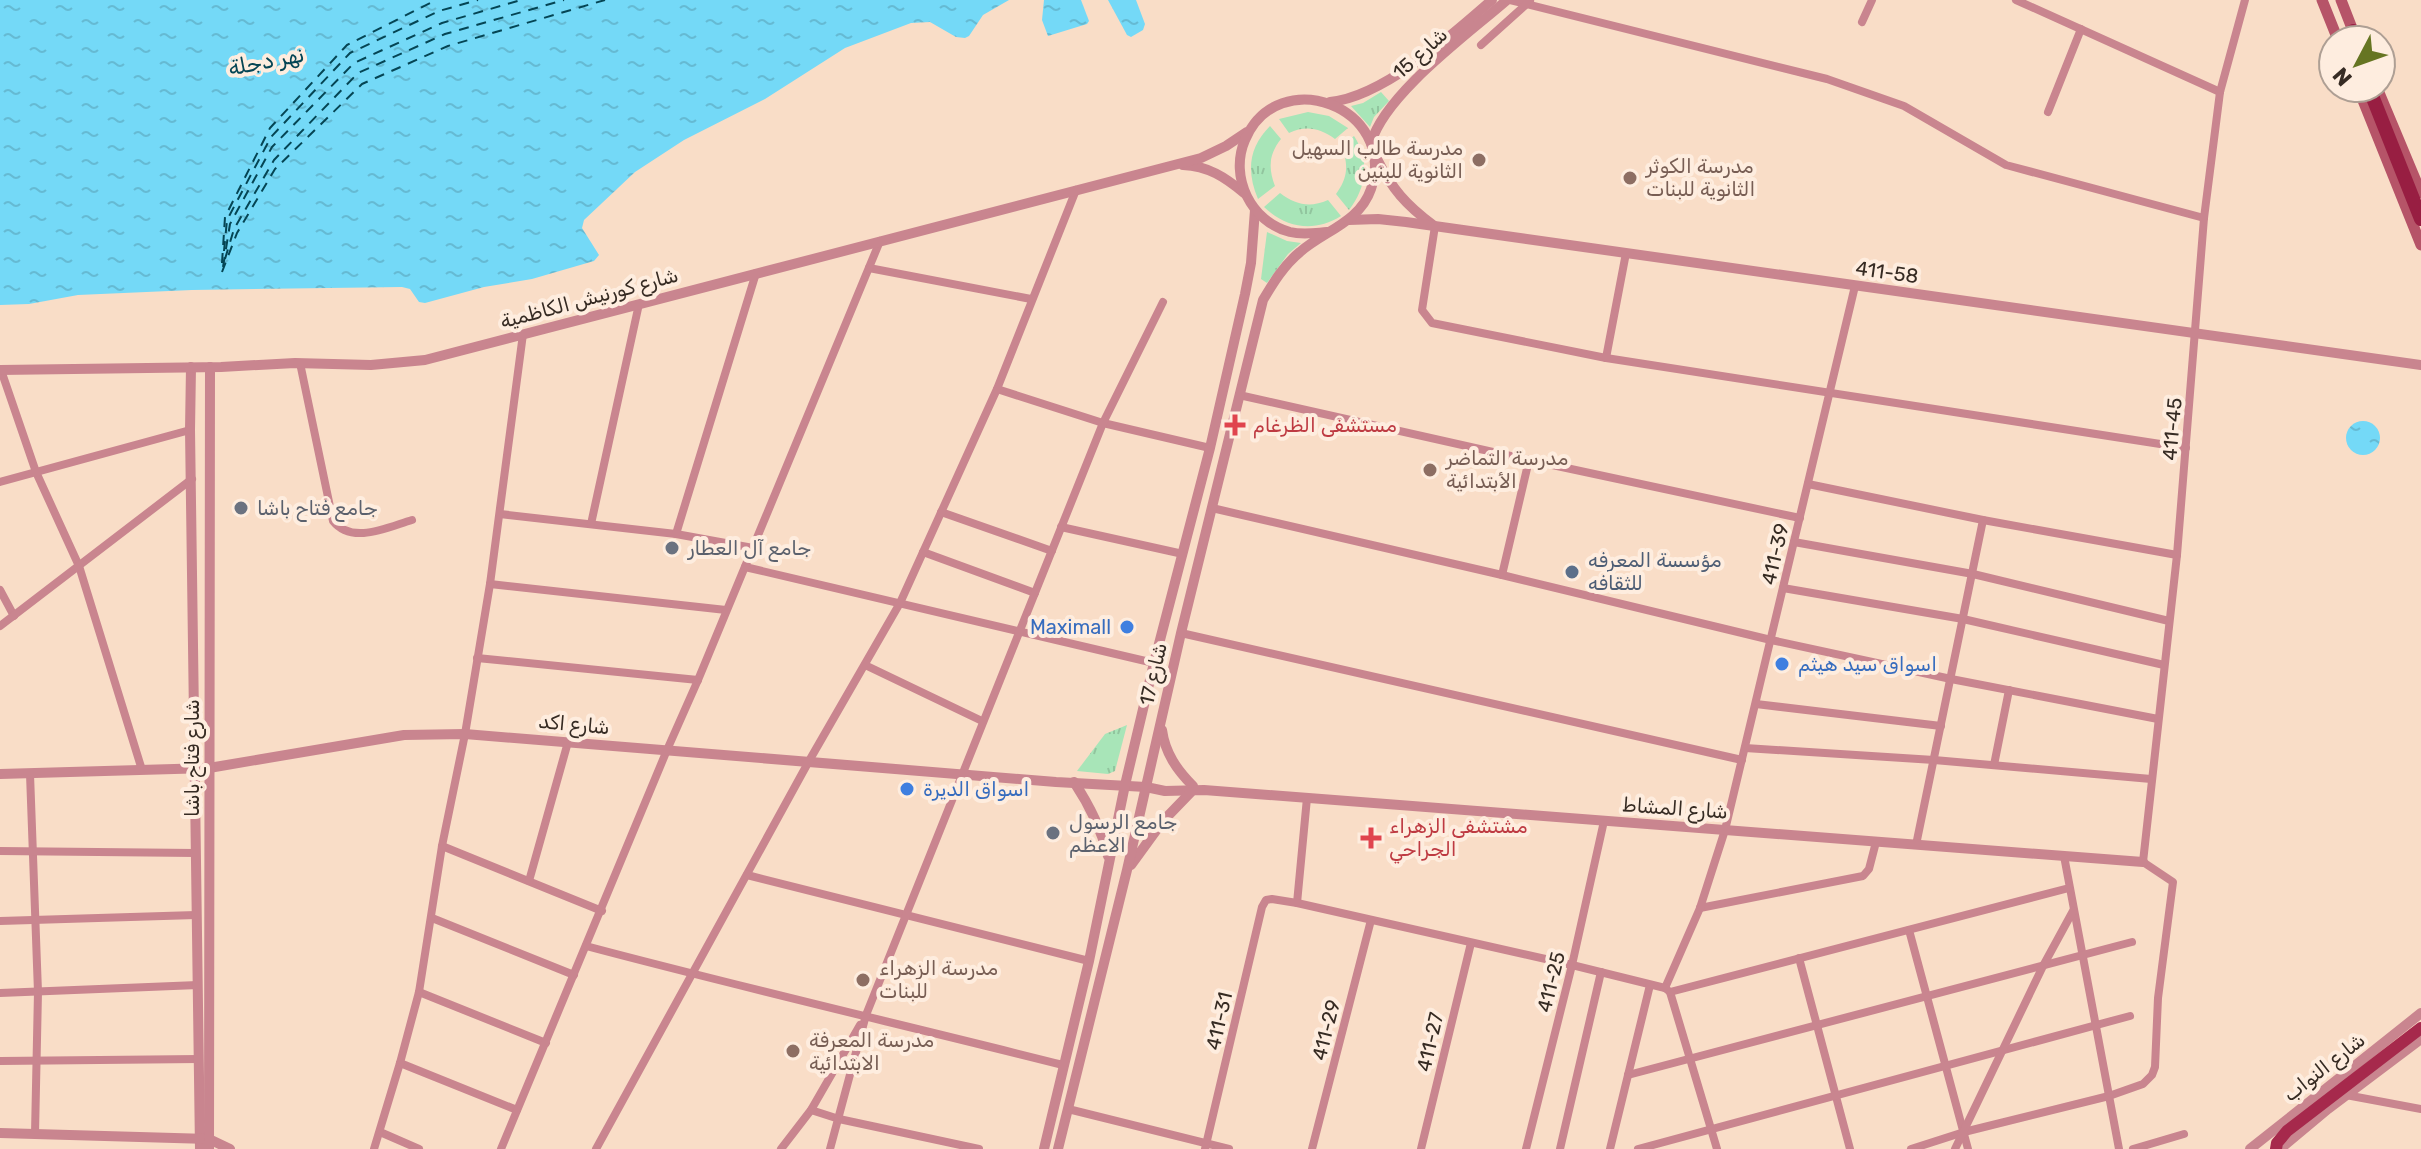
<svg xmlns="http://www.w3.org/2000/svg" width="2421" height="1149" font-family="Rubik,Vazirmatn,sans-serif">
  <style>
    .grass { fill: url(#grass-tufts) }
    .water { fill: url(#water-ripples) }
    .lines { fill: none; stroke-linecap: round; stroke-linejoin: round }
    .ferry { stroke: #054554; stroke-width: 2; stroke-dasharray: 10 8; stroke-linecap: butt }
    .minor { stroke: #c9858f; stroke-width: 8 }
    .tertiary { stroke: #c9858f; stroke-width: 10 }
    .secondary { stroke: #b65468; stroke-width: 11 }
    .primary { stroke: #a6294c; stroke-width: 12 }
    .trunk { stroke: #981e42; stroke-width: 14 }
    .education-dot { fill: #8d6e63; stroke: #feeddf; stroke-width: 3 }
    .health-dot { fill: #e0444e; stroke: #feeddf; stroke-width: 3 }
    .worship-dot { fill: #6b7280; stroke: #feeddf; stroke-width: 3 }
    .service-dot { fill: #5c6f8a; stroke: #feeddf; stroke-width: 3 }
    .shop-dot { fill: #3f7fe0; stroke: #feeddf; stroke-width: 3 }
    .labels { text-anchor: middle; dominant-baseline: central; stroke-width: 8; stroke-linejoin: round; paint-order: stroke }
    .street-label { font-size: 20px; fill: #362b23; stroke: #feeddf }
    .education-label { font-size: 20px; fill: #785e54; stroke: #feeddf; text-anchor: start }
    .health-label { font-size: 20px; fill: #be3a42; stroke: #feeddf; text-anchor: start }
    .worship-label { font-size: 20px; fill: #5b616d; stroke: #feeddf; text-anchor: start }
    .service-label { font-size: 20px; fill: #4e5e75; stroke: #feeddf; text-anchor: start }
    .shop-label { font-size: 20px; fill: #366cbe; stroke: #feeddf; text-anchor: start }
    .water-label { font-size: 22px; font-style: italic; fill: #054554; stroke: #feeddf }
  </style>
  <defs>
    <pattern id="grass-tufts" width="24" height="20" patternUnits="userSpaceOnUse" patternTransform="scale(2)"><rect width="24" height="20" fill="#a8e5b8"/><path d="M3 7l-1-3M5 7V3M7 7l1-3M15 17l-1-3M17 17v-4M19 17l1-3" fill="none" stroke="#91c59e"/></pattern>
    <pattern id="water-ripples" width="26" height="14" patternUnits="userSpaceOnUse" patternTransform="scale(2)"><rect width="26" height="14" fill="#74d9f7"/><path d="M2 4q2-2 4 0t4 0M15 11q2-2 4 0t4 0" fill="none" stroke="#65bad3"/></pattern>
  </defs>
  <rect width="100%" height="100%" fill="#f9ddc7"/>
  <!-- grass -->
  <g class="grass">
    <path d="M1381 92 1389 101 1374 117 1370 127 1351 106 1363 103Z"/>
    <path d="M1308 112 1329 116 1348 128 1335 139C1320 128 1306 125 1289 133L1279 119Z"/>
    <path d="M1270 126 1281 139C1269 154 1268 168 1275 186L1258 199C1246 171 1249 147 1270 126Z"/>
    <path d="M1354 136C1370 160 1367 187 1349 210L1336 194C1348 178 1349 164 1341 146Z"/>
    <path d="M1280 193C1296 205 1310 208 1328 200L1341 216C1314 233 1286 228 1264 207Z"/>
    <path d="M1267 232 1287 241 1301 243 1288 254 1267 283 1261 279Z"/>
    <path d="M1127 725 1115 771 1108 774 1077 771 1105 734Z"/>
  </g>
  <!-- water -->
  <g class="water">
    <path d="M0 0H1009L983 15 969 36 965 38 956 37 930 22 911 23 845 48 765 99 684 140 635 172 584 220 582 228 599 255 594 261 532 279 484 287 425 303 419 302 410 289 402 287 192 290 78 295 29 304 0 305Z"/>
    <path d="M1044 0H1081L1089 21 1087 24 1048 36 1042 20Z"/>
    <path d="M1108 0H1136L1145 24 1143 30 1131 37 1127 35Z"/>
    <circle cx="2363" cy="438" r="17"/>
  </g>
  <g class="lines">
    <!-- ferry -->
    <g class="ferry">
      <path d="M224 251 227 220 271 137 350 53 439 11 478 0"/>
      <path d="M225 259 234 229 274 160 358 73 445 34 564 0"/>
      <path d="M222 263 225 217 270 128 347 45 436 0"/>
      <path d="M223 267 230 224 272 147 354 63 442 23 521 0"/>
      <path d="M222 272 237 233 275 169 362 84 448 46 605 0"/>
    </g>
    <!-- minor -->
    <g class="minor">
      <path d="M1510 0 1827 79 1904 106 2006 165 2204 218"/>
      <path d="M2016 0 2220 92"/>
      <path d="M1862 22 1872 0"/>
      <path d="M1481 45 1530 1"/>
      <path d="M2048 112 2081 29"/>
      <path d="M1435 226 1422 310 1432 323 1606 358 2186 448"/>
      <path d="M869 268 1031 299"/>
      <path d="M1606 358 1626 253"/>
      <path d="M300 363 333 521C352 545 388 527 412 520"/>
      <path d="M1 370 36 472 79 566 142 770"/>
      <path d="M997 389 1103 423 1210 448"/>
      <path d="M1239 395 1529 460 1800 518"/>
      <path d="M0 482 190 430"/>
      <path d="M1808 484 1983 520 2177 555"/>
      <path d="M1212 508 1502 575 1771 640 1951 679 2158 719"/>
      <path d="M941 512 1052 551"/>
      <path d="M500 514 676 534 753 548"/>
      <path d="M591 524 639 304"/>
      <path d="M1061 527 1183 554"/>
      <path d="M676 534 756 273"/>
      <path d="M1794 542 1973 574 2169 621"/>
      <path d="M923 552 1035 593"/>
      <path d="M745 567 1154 663"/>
      <path d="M1502 575 1529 460"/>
      <path d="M490 584 726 610"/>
      <path d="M1783 588 1963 619 2164 665"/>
      <path d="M0 590 14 616"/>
      <path d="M0 626 192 479"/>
      <path d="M1181 633 1742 760"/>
      <path d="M477 658 698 680"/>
      <path d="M865 665 982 721"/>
      <path d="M1756 704 1941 726"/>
      <path d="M1745 748 1934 760 2151 779"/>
      <path d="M1994 765 2009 690"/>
      <path d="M30 774 38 992 35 1134"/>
      <path d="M1916 845 1983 520"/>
      <path d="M442 846 602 911"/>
      <path d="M0 851 195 853"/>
      <path d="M2064 856 2119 1149"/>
      <path d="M747 875 1089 961"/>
      <path d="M529 881 568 742"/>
      <path d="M1297 903 1307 798"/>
      <path d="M1700 908 1863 876 1869 869 1876 842"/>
      <path d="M432 918 574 975"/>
      <path d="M0 921 196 915"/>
      <path d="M1909 930 1968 1149"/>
      <path d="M586 946C744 988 904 1025 1063 1065"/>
      <path d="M1799 958 1850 1149"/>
      <path d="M1665 988 1700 908 1725 830 1855 286"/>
      <path d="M419 992 546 1043"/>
      <path d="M1670 992 1717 1149"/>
      <path d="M0 993 198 985"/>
      <path d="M0 1061 199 1059"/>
      <path d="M400 1063 517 1110"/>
      <path d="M1628 1075 2132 942"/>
      <path d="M2346 1095 2421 1109"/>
      <path d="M1068 1109 1229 1149"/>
      <path d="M811 1110 839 1119 979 1149"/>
      <path d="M380 1132 419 1149"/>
      <path d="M374 1149 400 1063 419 992 442 846 465 734 490 584 523 334"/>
      <path d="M501 1149 667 750 698 680 880 241"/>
      <path d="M596 1149 809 761 900 603 997 389 1076 190"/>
      <path d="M781 1149 811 1110 860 1025"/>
      <path d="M830 1149 866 1015 1103 423 1163 302"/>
      <path d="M1205 1149 1262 907 1266 900 1272 899 1297 903 1572 965 1665 988 1670 992 2069 888"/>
      <path d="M1312 1149 1371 920"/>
      <path d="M1421 1149 1471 943"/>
      <path d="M1526 1149 1572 965 1604 821"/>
      <path d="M1560 1149 1601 972"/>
      <path d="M1610 1149 1650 985"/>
      <path d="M1638 1149 2130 1016"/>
      <path d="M1911 1149 1964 1132 2109 1096 2143 1084 2152 1075 2155 1067 2158 998 2173 882 2143 862 2177 555 2204 218 2220 92 2245 0"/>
      <path d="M1955 1149 2043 966 2073 911"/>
      <path d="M2133 1149 2184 1134"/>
    </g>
    <!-- tertiary -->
    <g class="tertiary">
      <path d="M1330 102C1383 97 1452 35 1492 0"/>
      <path d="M1371 143C1385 94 1468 34 1507 0"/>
      <path d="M1377 159C1392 189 1406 205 1433 225"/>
      <path d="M1183 165C1208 166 1225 177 1244 193"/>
      <path d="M1349 220 1378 219 1406 222 2421 365"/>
      <path d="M191 367 190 430 200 1149"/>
      <path d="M0 370 221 367 295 363 371 365 425 360 1201 158 1226 146 1247 132"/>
      <path d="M1162 730C1165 753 1177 770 1193 786"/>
      <path d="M0 774 209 768 404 735 465 734 1056 782 1146 787 1165 791 1204 790 2143 862"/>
      <path d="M1074 782C1090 806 1101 828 1108 856"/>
      <path d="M1131 865 1163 821 1191 792"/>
      <path d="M0 1133 209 1139 230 1149"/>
      <path d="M209 1149 210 367"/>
      <path d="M1044 1149 1089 961 1125 785 1154 663 1210 448 1245 294 1251 263 1255 210"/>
      <path d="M1058 1149 1127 870 1181 633 1263 300C1273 283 1284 265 1300 252 1324 231 1360 222 1371 189 1398 107 1278 62 1245 140 1229 177 1251 222 1290 232 1303 235 1314 233 1327 232"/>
      <path d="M2250 1149 2421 1013"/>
      <path d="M2280 1149 2328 1109 2421 1039"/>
    </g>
    <!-- secondary -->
    <g class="secondary">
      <path d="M2322 0 2338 40"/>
      <path d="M2341 0 2355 36"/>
      <path d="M2358 88 2421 245"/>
      <path d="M2377 88 2421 193"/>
    </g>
    <!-- primary -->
    <path class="primary" d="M2276 1149 2277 1143 2287 1131 2421 1028"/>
    <!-- trunk -->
    <g class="trunk">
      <path d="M2353 31 2355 40"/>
      <path d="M2369 88 2421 219"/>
    </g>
  </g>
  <!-- markers -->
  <g class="education-dot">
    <circle cx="1479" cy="160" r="8"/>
    <circle cx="1630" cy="178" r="8"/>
    <circle cx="1430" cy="470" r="8"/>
    <circle cx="863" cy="980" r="8"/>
    <circle cx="793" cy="1051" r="8"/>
  </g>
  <g class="health-dot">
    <path d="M1231 413h8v8h8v8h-8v8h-8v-8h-8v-8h8z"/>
    <path d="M1367 826h8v8h8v8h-8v8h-8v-8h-8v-8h8z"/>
  </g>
  <g class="worship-dot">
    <circle cx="241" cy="508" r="8"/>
    <circle cx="672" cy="548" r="8"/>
    <circle cx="1053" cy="833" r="8"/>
  </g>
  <circle class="service-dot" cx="1572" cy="572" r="8"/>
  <g class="shop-dot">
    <circle cx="1127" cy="627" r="8"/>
    <circle cx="1782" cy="664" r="8"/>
    <circle cx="907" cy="789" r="8"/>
  </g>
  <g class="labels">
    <!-- street labels -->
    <g class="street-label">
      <text transform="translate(1420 53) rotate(-42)">شارع 15</text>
      <text transform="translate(1887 272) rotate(8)">411-58</text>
      <text transform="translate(589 298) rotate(-15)">شارع كورنيش الكاظمية</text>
      <text transform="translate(2172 429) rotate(-85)">411-45</text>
      <text transform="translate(1775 554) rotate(-77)">411-39</text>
      <text transform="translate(1153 674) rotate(-77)">شارع 17</text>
      <text transform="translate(574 724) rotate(5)">شارع اكد</text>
      <text transform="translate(192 758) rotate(-90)">شارع فتاح باشا</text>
      <text transform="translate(1675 808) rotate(4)">شارع المشاط</text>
      <text transform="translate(1551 982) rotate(-76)">411-25</text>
      <text transform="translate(1219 1021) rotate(-77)">411-31</text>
      <text transform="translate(1326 1030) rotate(-76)">411-29</text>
      <text transform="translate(1430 1042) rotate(-77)">411-27</text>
      <text transform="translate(2324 1067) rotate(-38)">شارع النواب</text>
    </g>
    <!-- education labels -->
    <g class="education-label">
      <text x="1463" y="148" text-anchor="end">مدرسة طالب السهيل<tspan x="1463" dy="23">الثانوية للبنين</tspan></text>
      <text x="1646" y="166">مدرسة الكوثر<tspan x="1646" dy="23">الثانوية للبنات</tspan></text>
      <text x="1446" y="458">مدرسة التماضر<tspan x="1446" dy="23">الأبتدائية</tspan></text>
      <text x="879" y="968">مدرسة الزهراء<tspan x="879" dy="23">للبنات</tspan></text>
      <text x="809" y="1040">مدرسة المعرفة<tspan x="809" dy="23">الابتدائية</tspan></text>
    </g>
    <!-- health labels -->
    <g class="health-label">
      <text x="1253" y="425">مستشفى الظرغام</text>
      <text x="1389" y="826">مشتشفى الزهراء<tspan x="1389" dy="23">الجراحي</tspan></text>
    </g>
    <!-- worship labels -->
    <g class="worship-label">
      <text x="257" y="508">جامع فتاح باشا</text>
      <text x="688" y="548">جامع آل العطار</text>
      <text x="1069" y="822">جامع الرسول<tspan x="1069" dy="23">الاعظم</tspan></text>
    </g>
    <!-- service labels -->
    <g class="service-label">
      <text x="1588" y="560">مؤسسة المعرفه<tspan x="1588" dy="23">للثقافه</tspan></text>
    </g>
    <!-- shop labels -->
    <g class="shop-label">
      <text x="1111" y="627" text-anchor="end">Maximall</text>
      <text x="1798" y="664">اسواق سيد هيثم</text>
      <text x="923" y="789">اسواق الديرة</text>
    </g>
    <!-- water labels -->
    <g class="water-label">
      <text transform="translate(266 61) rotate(-11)">نهر دجلة</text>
    </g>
  </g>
  <!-- north arrow -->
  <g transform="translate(2357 64) rotate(229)"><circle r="38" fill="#feeddf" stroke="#ae9f94" stroke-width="2"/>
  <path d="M0-6L14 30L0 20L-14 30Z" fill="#667522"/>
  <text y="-12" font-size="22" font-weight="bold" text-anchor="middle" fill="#362b23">N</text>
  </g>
</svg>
